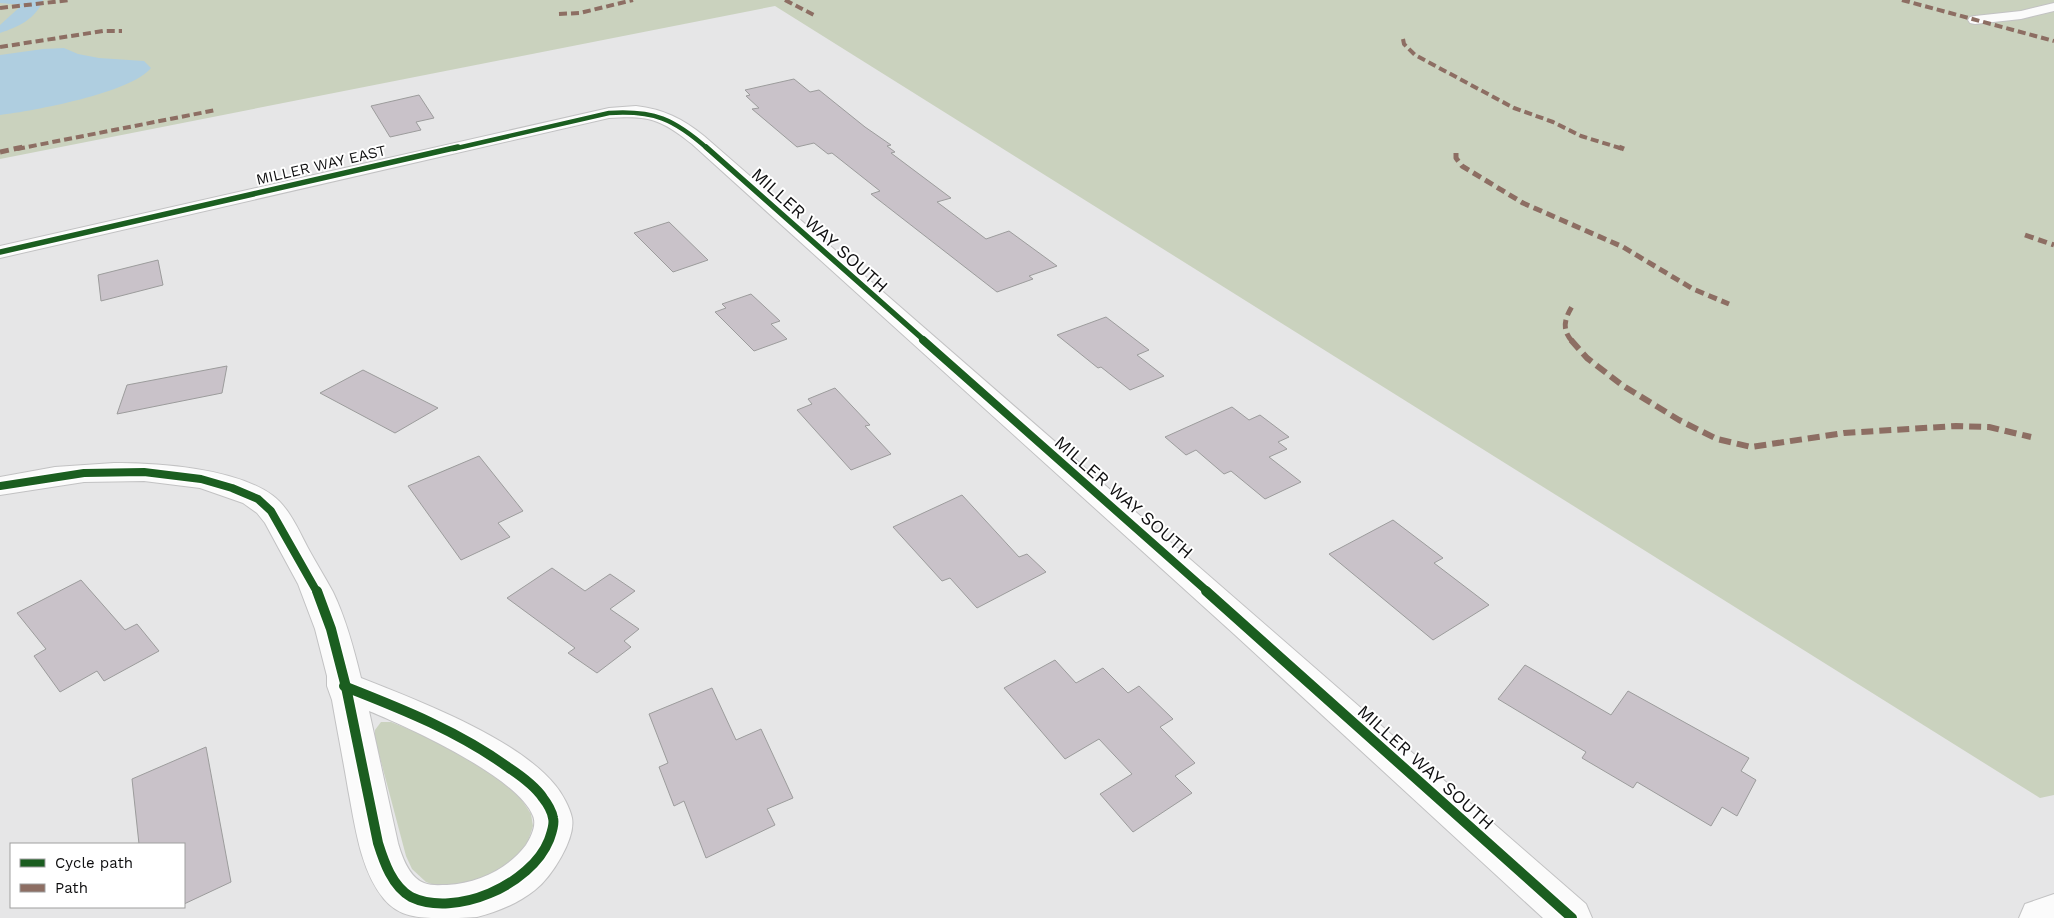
<svg xmlns="http://www.w3.org/2000/svg" width="2054" height="918" font-family="'Work Sans',sans-serif">
  <style>
    .green { fill: #cad2be }
    .water { fill: #afcee0 }
    .building { fill: #c9c2c9; stroke: #9c9c9c }
    .lines { fill: none; stroke-linecap: round; stroke-linejoin: round }
    .minor-casing { stroke: #c2c2c3; stroke-width: 2 }
    .minor { fill: #fbfbfb; fill-rule: evenodd }
    .quiet-far2 { stroke: #8d6e63; stroke-width: 4; stroke-dasharray: 8 4; stroke-linecap: butt }
    .quiet-far1 { stroke: #8d6e63; stroke-width: 5; stroke-dasharray: 9 5; stroke-linecap: butt }
    .quiet { stroke: #8d6e63; stroke-width: 6; stroke-dasharray: 12 6; stroke-linecap: butt }
    .cycleway-far3-casing { stroke: #fff; stroke-width: 6 }
    .cycleway-far2-casing { stroke: #fff; stroke-width: 8 }
    .cycleway-far1-casing { stroke: #fff; stroke-width: 11 }
    .cycleway-casing { stroke: #fff; stroke-width: 13 }
    .cycleway-far3 { stroke: #1b5e20; stroke-width: 4.5 }
    .cycleway-far2 { stroke: #1b5e20; stroke-width: 5.5 }
    .cycleway-far1 { stroke: #1b5e20; stroke-width: 8 }
    .cycleway { stroke: #1b5e20; stroke-width: 10 }
    .labels { text-anchor: middle; dominant-baseline: central; stroke-width: 4; stroke-linejoin: round; paint-order: stroke }
    .far-street-label { font-size: 15px; fill: #0e0e0f; stroke: #fff }
    .street-label { font-size: 18px; fill: #0e0e0f; stroke: #fff }
  </style>
  <rect width="100%" height="100%" fill="#e6e6e7"/>
  <!-- green -->
  <g class="green">
    <path d="M0 0H2054V795L2040 798 775 6 0 159Z"/>
    <path d="M381 722H391L425 736 480 765 518 794 531 814 533 826 528 841 519 855 490 878 443 888 426 882 412 869 406 856 375 739V730Z"/>
  </g>
  <!-- water -->
  <g class="water">
    <path d="M0 0H43C36 19 18 27 0 33V25L22 5 0 3Z"/>
    <path d="M64 48 78 54 99 58 144 61 151 68C131 93 33 111 0 115V55L43 49Z"/>
  </g>
  <!-- building -->
  <g class="building">
    <path d="M794 79 810 92 819 90 865 127 891 145 887 146 895 152 891 153 951 198 937 202 986 239 1009 231 1057 266 1029 276 1033 279 997 292 871 194 880 191 832 153 828 154 814 143 797 147 752 109 759 108 746 96 750 95 745 90Z"/>
    <path d="M419 95 434 118 416 122 421 130 390 137 371 106Z"/>
    <path d="M669 222 708 260 673 272 634 233Z"/>
    <path d="M158 260 163 285 101 301 98 275Z"/>
    <path d="M751 294 780 321 771 324 787 339 754 351 715 312 726 308 722 304Z"/>
    <path d="M1106 317 1149 350 1137 355 1164 376 1130 390 1101 367 1098 368 1057 335Z"/>
    <path d="M227 366 222 393 117 414 127 385Z"/>
    <path d="M363 370 438 408 395 433 320 393Z"/>
    <path d="M835 388 870 425 865 426 891 454 851 470 797 410 812 404 808 399Z"/>
    <path d="M1232 407 1249 420 1260 415 1289 437 1278 442 1287 449 1269 457 1301 482 1265 499 1231 471 1224 474 1196 450 1186 455 1165 437Z"/>
    <path d="M479 456 523 511 498 523 510 537 461 560 408 486Z"/>
    <path d="M962 495 1019 557 1027 554 1046 572 977 608 950 578 942 581 893 527Z"/>
    <path d="M1393 520 1443 558 1434 563 1489 605 1433 640 1329 554Z"/>
    <path d="M552 568 585 591 610 574 635 591 610 609 639 629 624 641 631 647 597 673 568 653 575 648 507 598Z"/>
    <path d="M81 580 125 630 137 624 159 651 104 681 97 671 60 692 34 656 46 649 17 613Z"/>
    <path d="M1055 660 1076 683 1103 668 1128 693 1139 686 1173 719 1160 727 1195 763 1175 776 1192 793 1133 832 1100 794 1132 774 1099 739 1065 759 1004 688Z"/>
    <path d="M1525 665 1611 715 1628 691 1749 758 1741 771 1756 780 1737 816 1722 807 1711 826 1637 782 1633 788 1582 758 1586 752 1498 699Z"/>
    <path d="M712 688 736 740 761 729 793 798 767 809 775 825 706 858 684 801 674 806 659 767 668 763 649 714Z"/>
    <path d="M206 747 231 882 184 904V844H139L132 779Z"/>
  </g>
  <g class="lines">
    <!-- minor casing -->
    <g class="minor-casing">
      <g id="minor">
        <path d="M2054 3V11L2021 19 1975 24 1970 23 1968 20 1970 17 1975 16 2021 11Z"/>
        <path d="M636 106C663 109 683 119 704 136L1586 904 1592 918H1543L1234 634 692 144C661 119 648 115 609 118L0 258V246L609 108Z"/>
        <path d="M114 463C160 463 234 468 272 495 289 507 299 531 308 548 316 563 325 577 333 592 346 619 354 649 361 678 417 700 517 738 555 785 562 793 570 808 572 818 576 839 551 878 535 890 519 903 497 912 477 917 466 918 451 918 439 918 419 918 399 917 384 899 360 870 355 825 348 789 343 759 337 729 332 700L327 686V676L315 629 298 584 265 523 257 513 243 503 200 488 144 481 84 482 0 495V477L55 467ZM369 711C408 727 518 777 533 816 537 825 531 837 526 845 507 870 478 883 447 885 440 885 431 886 424 883 409 877 402 857 398 843Z"/>
        <path d="M2054 894V918H2019L2025 904Z"/>
      </g>
    </g>
    <!-- minor -->
    <use href="#minor" class="minor"/>
    <!-- quiet-far2 -->
    <g class="quiet-far2">
      <path d="M785 0 814 15"/>
      <path d="M1902 0 2054 41"/>
      <path d="M0 8 71 0"/>
      <path d="M559 14 580 13 633 0"/>
      <path d="M1403 39 1404 44 1415 55 1514 108 1553 122 1581 136 1623 149"/>
      <path d="M0 47 103 31H122"/>
      <path d="M17 149 216 110"/>
    </g>
    <!-- quiet-far1 -->
    <g class="quiet-far1">
      <path d="M1619 147 1624 149"/>
      <path d="M0 152 23 147"/>
      <path d="M1456 153V158L1462 166 1523 203 1623 247 1693 289 1729 304"/>
      <path d="M2025 235 2054 245"/>
      <path d="M1572 341C1560 328 1566 316 1574 303"/>
    </g>
    <!-- quiet -->
    <path class="quiet" d="M1571 340 1587 358 1622 385 1679 420 1717 439 1751 447 1844 433 1956 426 1989 427 2031 437"/>
    <!-- cycleway-far3 casing -->
    <g class="cycleway-far3-casing">
      <path id="cycleway-far3" d="M453 149 609 113C654 110 674 119 708 149"/>
    </g>
    <!-- cycleway-far2 casing -->
    <g class="cycleway-far2-casing">
      <g id="cycleway-far2">
        <path d="M706 147 925 341"/>
        <path d="M0 252 458 147"/>
      </g>
    </g>
    <!-- cycleway-far1 casing -->
    <g class="cycleway-far1-casing">
      <g id="cycleway-far1">
        <path d="M923 340 1208 592"/>
        <path d="M0 486 84 473 144 472 201 479 232 488 258 499 271 511 317 592"/>
      </g>
    </g>
    <!-- cycleway casing -->
    <g class="cycleway-casing">
      <g id="cycleway">
        <path d="M317 591 331 629 346 687"/>
        <path d="M1206 591 1572 918"/>
        <path d="M344 686 346 687"/>
        <path d="M346 687C402 709 460 732 509 768 521 776 535 786 543 798 547 803 552 812 553 818 555 825 551 834 549 840 531 885 455 918 411 897 392 886 384 862 378 843Z"/>
      </g>
    </g>
    <!-- cycleway-far3 -->
    <use href="#cycleway-far3" class="cycleway-far3"/>
    <!-- cycleway-far2 -->
    <use href="#cycleway-far2" class="cycleway-far2"/>
    <!-- cycleway-far1 -->
    <use href="#cycleway-far1" class="cycleway-far1"/>
    <!-- cycleway -->
    <use href="#cycleway" class="cycleway"/>
  </g>
  <g class="labels">
    <!-- far-street labels -->
    <g class="far-street-label">
      <text transform="translate(321 165) rotate(-13)">MILLER WAY EAST</text>
    </g>
    <!-- street labels -->
    <g class="street-label">
      <text transform="translate(820 230) rotate(42)">MILLER WAY SOUTH</text>
      <text transform="translate(1124 497) rotate(41)">MILLER WAY SOUTH</text>
      <text transform="translate(1426 767) rotate(42)">MILLER WAY SOUTH</text>
    </g>
  </g>
  <!-- legend -->
  <rect x="10" y="843" width="175" height="65" fill="#ffffff" stroke="#9f9f9f"/>
  <rect x="20" y="859" width="25" height="8" fill="#1b5e20" stroke="#9f9f9f"/>
  <text x="55" y="868" font-size="15" fill="#0e0e0f">Cycle path</text>
  <rect x="20" y="884" width="25" height="8" fill="#8d6e63" stroke="#9f9f9f"/>
  <text x="55" y="893" font-size="15" fill="#0e0e0f">Path</text>
</svg>
